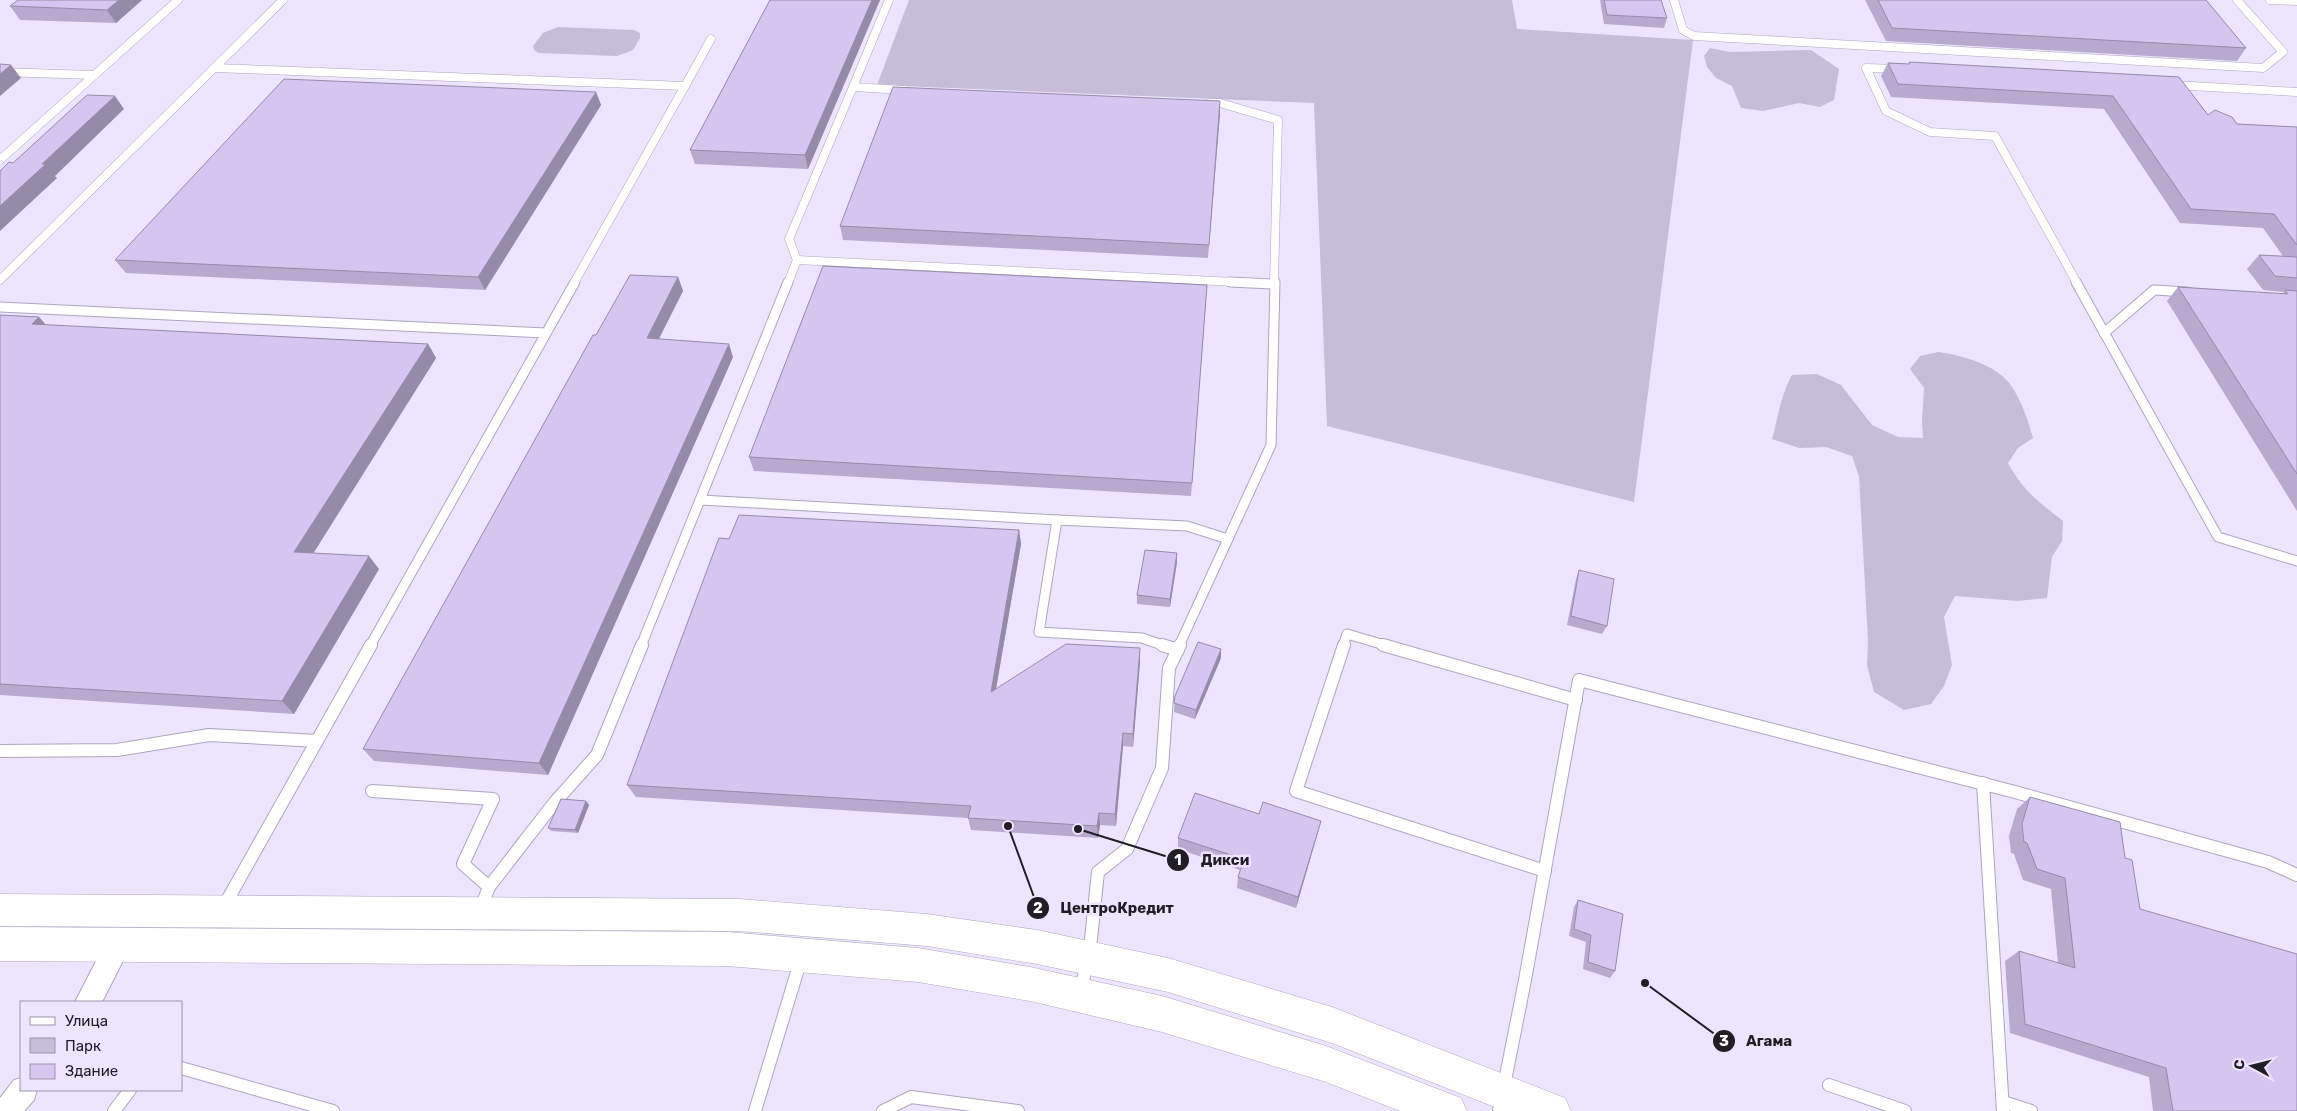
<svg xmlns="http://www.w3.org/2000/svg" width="2297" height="1111" font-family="Rubik,sans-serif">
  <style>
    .green { fill: #c6bdd8 }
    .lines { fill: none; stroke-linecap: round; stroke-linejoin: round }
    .service-far2-casing { stroke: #ada5be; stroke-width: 9 }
    .service-far1-casing { stroke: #ada5be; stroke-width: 11 }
    .service-casing { stroke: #ada5be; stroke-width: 14 }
    .minor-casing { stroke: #ada5be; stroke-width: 2 }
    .secondary-casing { stroke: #ada5be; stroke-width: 1 }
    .service-far2 { stroke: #fff; stroke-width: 8 }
    .service-far1 { stroke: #fff; stroke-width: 9 }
    .service { stroke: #fff; stroke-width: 12 }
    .minor { fill: #fff; fill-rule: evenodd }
    .secondary { fill: #fff; fill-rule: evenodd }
    .wall { fill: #b6aacf }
    .shaded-wall { fill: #948ba9 }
    .building { fill: #d4c6f1; stroke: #948ba9 }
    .leader { fill: none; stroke: #201d26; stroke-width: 2 }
    .callout-dot { fill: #201d26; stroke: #ede5fe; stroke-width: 2 }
    .mark-label { font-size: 15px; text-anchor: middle; font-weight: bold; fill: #fff }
    .callout-label { font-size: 15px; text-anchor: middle; font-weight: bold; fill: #201d26; stroke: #ede5fe; stroke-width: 5; stroke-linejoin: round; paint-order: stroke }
  </style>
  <rect width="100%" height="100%" fill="#ede5fe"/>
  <!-- green -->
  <g class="green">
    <path d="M909 0H1512L1517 29 1693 40 1634 502 1327 426 1314 103 877 85Z"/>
    <path d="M558 27 634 30 640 33V38L633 50 617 56 539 53 534 50 533 46 543 33Z"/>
    <path d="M1710 48 1730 52 1811 50 1839 69 1834 100 1820 107 1799 103 1763 111 1741 108 1732 86 1716 78 1707 67 1704 56Z"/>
    <path d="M1938 352C1961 355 1995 364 2010 384 2021 399 2028 420 2033 438L2018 448 2008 463C2023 491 2039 502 2063 521L2062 541 2052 557 2047 598 2018 601 1955 596 1944 617 1952 665 1944 686 1931 704 1904 710 1874 692 1867 665 1868 641 1859 476 1852 456 1826 447 1799 448 1772 439C1778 418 1781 394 1792 375L1817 374 1841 385 1872 425 1898 437 1923 438 1922 421 1924 388 1910 369 1920 356Z"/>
  </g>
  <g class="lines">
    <!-- service-far2 casing -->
    <g class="service-far2-casing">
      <g id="service-far2">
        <path d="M1674 0 1683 30 1694 36 2263 68 2283 52 2237 0"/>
        <path d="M2270 0 2297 1"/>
        <path d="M214 68 685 86 574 283"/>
        <path d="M1897 69 1866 68 1886 111 1930 132 1995 136 2077 283"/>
        <path d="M0 72 94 75"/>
        <path d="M2174 85 2297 92"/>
        <path d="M685 86 711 39"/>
        <path d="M853 87 889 0"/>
        <path d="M1209 103H1220L1278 120 1274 283"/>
        <path d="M0 160 178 0"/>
        <path d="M797 260 1255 283"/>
        <path d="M0 280 283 0"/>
        <path d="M788 283 797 260 789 239 853 87 904 90"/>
      </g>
    </g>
    <!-- service-far1 casing -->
    <g class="service-far1-casing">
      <g id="service-far1">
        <path d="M1230 282 1274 284"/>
        <path d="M2076 282 2218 537 2297 561"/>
        <path d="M0 307 546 333"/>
        <path d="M2104 333 2154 290 2187 292"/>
        <path d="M700 500 1057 520 1039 632 1142 638 1165 646"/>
        <path d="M1057 520 1187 526 1228 539"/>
        <path d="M370 646 575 282"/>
        <path d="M641 646 788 282"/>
        <path d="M1179 646 1271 445 1275 282"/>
        <path d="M1343 646 1347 634 1388 646"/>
      </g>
    </g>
    <!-- service casing -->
    <g class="service-casing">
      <g id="service">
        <path d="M1162 645 1178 650"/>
        <path d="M1344 645 1296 791 1545 871"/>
        <path d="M1383 645 1576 700"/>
        <path d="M0 751 117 750 209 735 317 741"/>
        <path d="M1983 783 2003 1111"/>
        <path d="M372 791 493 799 463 864 489 887"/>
        <path d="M224 906 371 645"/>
        <path d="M481 908 489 887 555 802 597 755 642 645"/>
        <path d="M1080 991 1089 958 1098 872 1127 849 1162 768 1169 668 1180 645"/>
        <path d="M181 1068 333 1111"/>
        <path d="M1829 1085 1905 1111"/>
        <path d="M2003 1102 2031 1111"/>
        <path d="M114 1111 130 1090"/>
        <path d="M755 1111 801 959"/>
        <path d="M883 1111 911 1097 1018 1111"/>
        <path d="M1499 1111 1525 980 1579 680 2015 792 2268 862 2297 875"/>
      </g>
    </g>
    <!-- minor casing -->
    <g class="minor-casing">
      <g id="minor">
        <path d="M118 933 127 936 131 945 102 1002H75L109 936Z"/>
        <path d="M21 1078V1090H37L34 1100 24 1111H0V1098L14 1080Z"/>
      </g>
    </g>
    <!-- secondary casing -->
    <g class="secondary-casing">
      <g id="secondary">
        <path d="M0 894 739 899 927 914 1037 930 1168 958 1332 1007 1565 1098 1571 1111H1505L1332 1043 1168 992 1037 964 927 946 739 931 0 926Z"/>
        <path d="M0 927 727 932 918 948 1030 967 1162 996 1326 1046 1461 1098 1467 1111H1400L1326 1082 1162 1032 1030 1001 918 982 727 966 0 961Z"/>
      </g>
    </g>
    <!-- service-far2 -->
    <use href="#service-far2" class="service-far2"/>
    <!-- service-far1 -->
    <use href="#service-far1" class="service-far1"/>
    <!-- service -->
    <use href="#service" class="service"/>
    <!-- minor -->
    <use href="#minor" class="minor"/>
    <!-- secondary -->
    <use href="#secondary" class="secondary"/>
  </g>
  <!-- wall -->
  <g class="wall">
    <path d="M18 0H142L116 23 20 20 10 6Z"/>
    <path d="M770 0H880L808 169 695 164 690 150Z"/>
    <path d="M1600 0H1661L1667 18 1664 28 1604 24Z"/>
    <path d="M1865 0H2206L2246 48 2237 61 1886 41Z"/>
    <path d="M1909 62 2179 77 2208 115 2237 124 2297 127V511L2167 301 2178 287 2282 294 2284 292 2263 290 2247 269 2259 255 2283 256 2263 228 2180 223 2104 109 1891 97 1881 76 1888 63 1909 64Z"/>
    <path d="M596 92 601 105 485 290 126 273 115 260Z"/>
    <path d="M1220 101 1208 258 843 240 840 226Z"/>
    <path d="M678 277 683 291 659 339 733 357 548 775 374 761 363 749Z"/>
    <path d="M1206 298 1191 496 754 471 749 457Z"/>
    <path d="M0 315 39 317 46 325 428 344 436 358 313 553 379 569 294 714 0 695Z"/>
    <path d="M1019 530 1021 544 996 689 1140 662 1133 747 1123 746 1116 826 1100 825 1098 838 971 830 968 818 636 797 627 785 729 539Z"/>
    <path d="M1177 562 1170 607 1137 604V595Z"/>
    <path d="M1579 570 1607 626 1602 634 1567 625 1576 579Z"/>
    <path d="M1221 658 1195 719 1174 712 1175 696Z"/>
    <path d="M2030 797 2125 858 2140 909 2297 1111H2153L2149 1077 2010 1033 2005 961 2019 951 2058 963 2051 889 2023 880 2014 854 2011 853 2009 836 2017 809Z"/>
    <path d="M586 801 589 805 578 833 551 831 548 828Z"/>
    <path d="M1259 814 1321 821 1318 832 1296 908 1237 888 1238 877 1240 870 1178 849V838Z"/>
    <path d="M1578 900 1615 971 1610 978 1583 969 1586 942 1569 936 1574 907Z"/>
  </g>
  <!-- shaded-wall -->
  <g class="shaded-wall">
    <path d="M119 0H142L116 23 107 10Z"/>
    <path d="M872 0H880L808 169 805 155Z"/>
    <path d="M11 65 21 78 0 96V74Z"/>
    <path d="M596 92 601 105 485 290 478 277Z"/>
    <path d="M115 96 124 109 55 176 57 178 0 231V206L42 164Z"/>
    <path d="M1220 101V115L1208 258 1209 245Z"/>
    <path d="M678 277 683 291 652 352 647 338Z"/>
    <path d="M39 317 51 331 32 324Z"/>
    <path d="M428 344 436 358 306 565 294 552Z"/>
    <path d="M729 344 733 357 548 775 539 763Z"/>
    <path d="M1019 530 1021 544 993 706 991 692Z"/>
    <path d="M1177 553V562L1170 607V599Z"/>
    <path d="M369 556 379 569 294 714 282 701Z"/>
    <path d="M1140 648V662L1133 747V734Z"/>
    <path d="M1221 649V658L1195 719 1196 710Z"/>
    <path d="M1123 733V746L1116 826 1115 814Z"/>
    <path d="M586 801 589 805 578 833 575 830Z"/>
    <path d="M1099 813 1100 825 1098 838 1097 826Z"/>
    <path d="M1321 821 1318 832 1296 908 1298 897Z"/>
  </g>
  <!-- building -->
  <g class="building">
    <path d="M18 0H119L107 10 10 6Z"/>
    <path d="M770 0H872L805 155 690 150Z"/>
    <path d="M1604 0H1661L1667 18 1607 15Z"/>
    <path d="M1878 0H2206L2246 48 1892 28Z"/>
    <path d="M1909 62 2179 77 2208 115 2215 110 2232 117 2237 124 2297 127V245L2274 214 2191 209 2113 96 1898 84 1888 63 1910 64Z"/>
    <path d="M0 64 11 65 0 74Z"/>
    <path d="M284 79 596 92 478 277 115 260Z"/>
    <path d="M893 87 1220 101 1209 245 840 226Z"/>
    <path d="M87 95 115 96 42 164H46L0 206V171L9 162 13 163Z"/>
    <path d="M2259 255 2297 257V278L2275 276Z"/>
    <path d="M823 266 1207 285 1192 483 749 457Z"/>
    <path d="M630 275 678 277 647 338 729 344 539 763 363 749 593 335H596Z"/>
    <path d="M2178 287 2288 294 2285 290 2297 291V474Z"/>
    <path d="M0 315 39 317 32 324 428 344 294 552 369 556 282 701 0 684Z"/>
    <path d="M739 515 1019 530 991 692 1066 644 1140 648 1133 734 1123 733 1115 814 1099 813 1097 826 968 818 971 806 627 785 719 538 729 539Z"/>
    <path d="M1145 550 1177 553 1170 599 1137 595Z"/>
    <path d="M1579 570 1614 579 1607 626 1571 616Z"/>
    <path d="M1198 642 1221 649 1196 710 1174 703 1175 696Z"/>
    <path d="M1195 793 1259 814 1263 802 1321 821 1298 897 1238 877 1244 859 1178 838Z"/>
    <path d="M2030 797 2120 822 2125 858 2132 860 2140 909 2297 954V1111H2173L2166 1068 2025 1024 2019 951 2075 968 2065 878 2037 869 2027 843 2024 842 2022 824Z"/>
    <path d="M561 799 586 801 575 830 548 828Z"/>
    <path d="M1578 900 1623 914 1615 971 1588 962 1591 935 1574 929Z"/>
  </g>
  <!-- callouts -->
  <path class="leader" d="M1078 829L1178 860M1008 826L1038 908M1645 983L1724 1041"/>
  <g class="callout-dot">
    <circle cx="1078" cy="829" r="5"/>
    <circle cx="1008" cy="826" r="5"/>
    <circle cx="1645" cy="983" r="5"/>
    <circle cx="1178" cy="860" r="12"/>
    <circle cx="1038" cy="908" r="12"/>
    <circle cx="1724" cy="1041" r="12"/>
  </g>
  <g class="mark-label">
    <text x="1178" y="865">1</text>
    <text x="1038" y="913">2</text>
    <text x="1724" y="1046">3</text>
  </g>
  <g class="callout-label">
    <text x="1225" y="865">Дикси</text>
    <text x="1117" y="913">ЦентроКредит</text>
    <text x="1769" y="1046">Агама</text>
  </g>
  <!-- legend -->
  <rect x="20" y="1001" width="162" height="90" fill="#ede5fe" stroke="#9b95a8"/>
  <rect x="30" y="1017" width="25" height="8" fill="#ffffff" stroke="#9b95a8"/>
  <text x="65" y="1026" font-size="15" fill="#201d26">Улица</text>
  <rect x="30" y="1038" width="25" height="15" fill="#c6bdd8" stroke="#9b95a8"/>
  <text x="65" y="1051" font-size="15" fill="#201d26">Парк</text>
  <rect x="30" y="1064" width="25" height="15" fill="#d4c6f1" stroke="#9b95a8"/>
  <text x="65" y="1076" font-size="15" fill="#201d26">Здание</text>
  <!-- north arrow -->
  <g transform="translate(2252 1066) rotate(277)" stroke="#ede5fe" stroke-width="4" paint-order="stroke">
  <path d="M0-4L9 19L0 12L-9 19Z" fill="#201d26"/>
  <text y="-8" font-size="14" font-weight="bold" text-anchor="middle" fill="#201d26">С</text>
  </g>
</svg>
